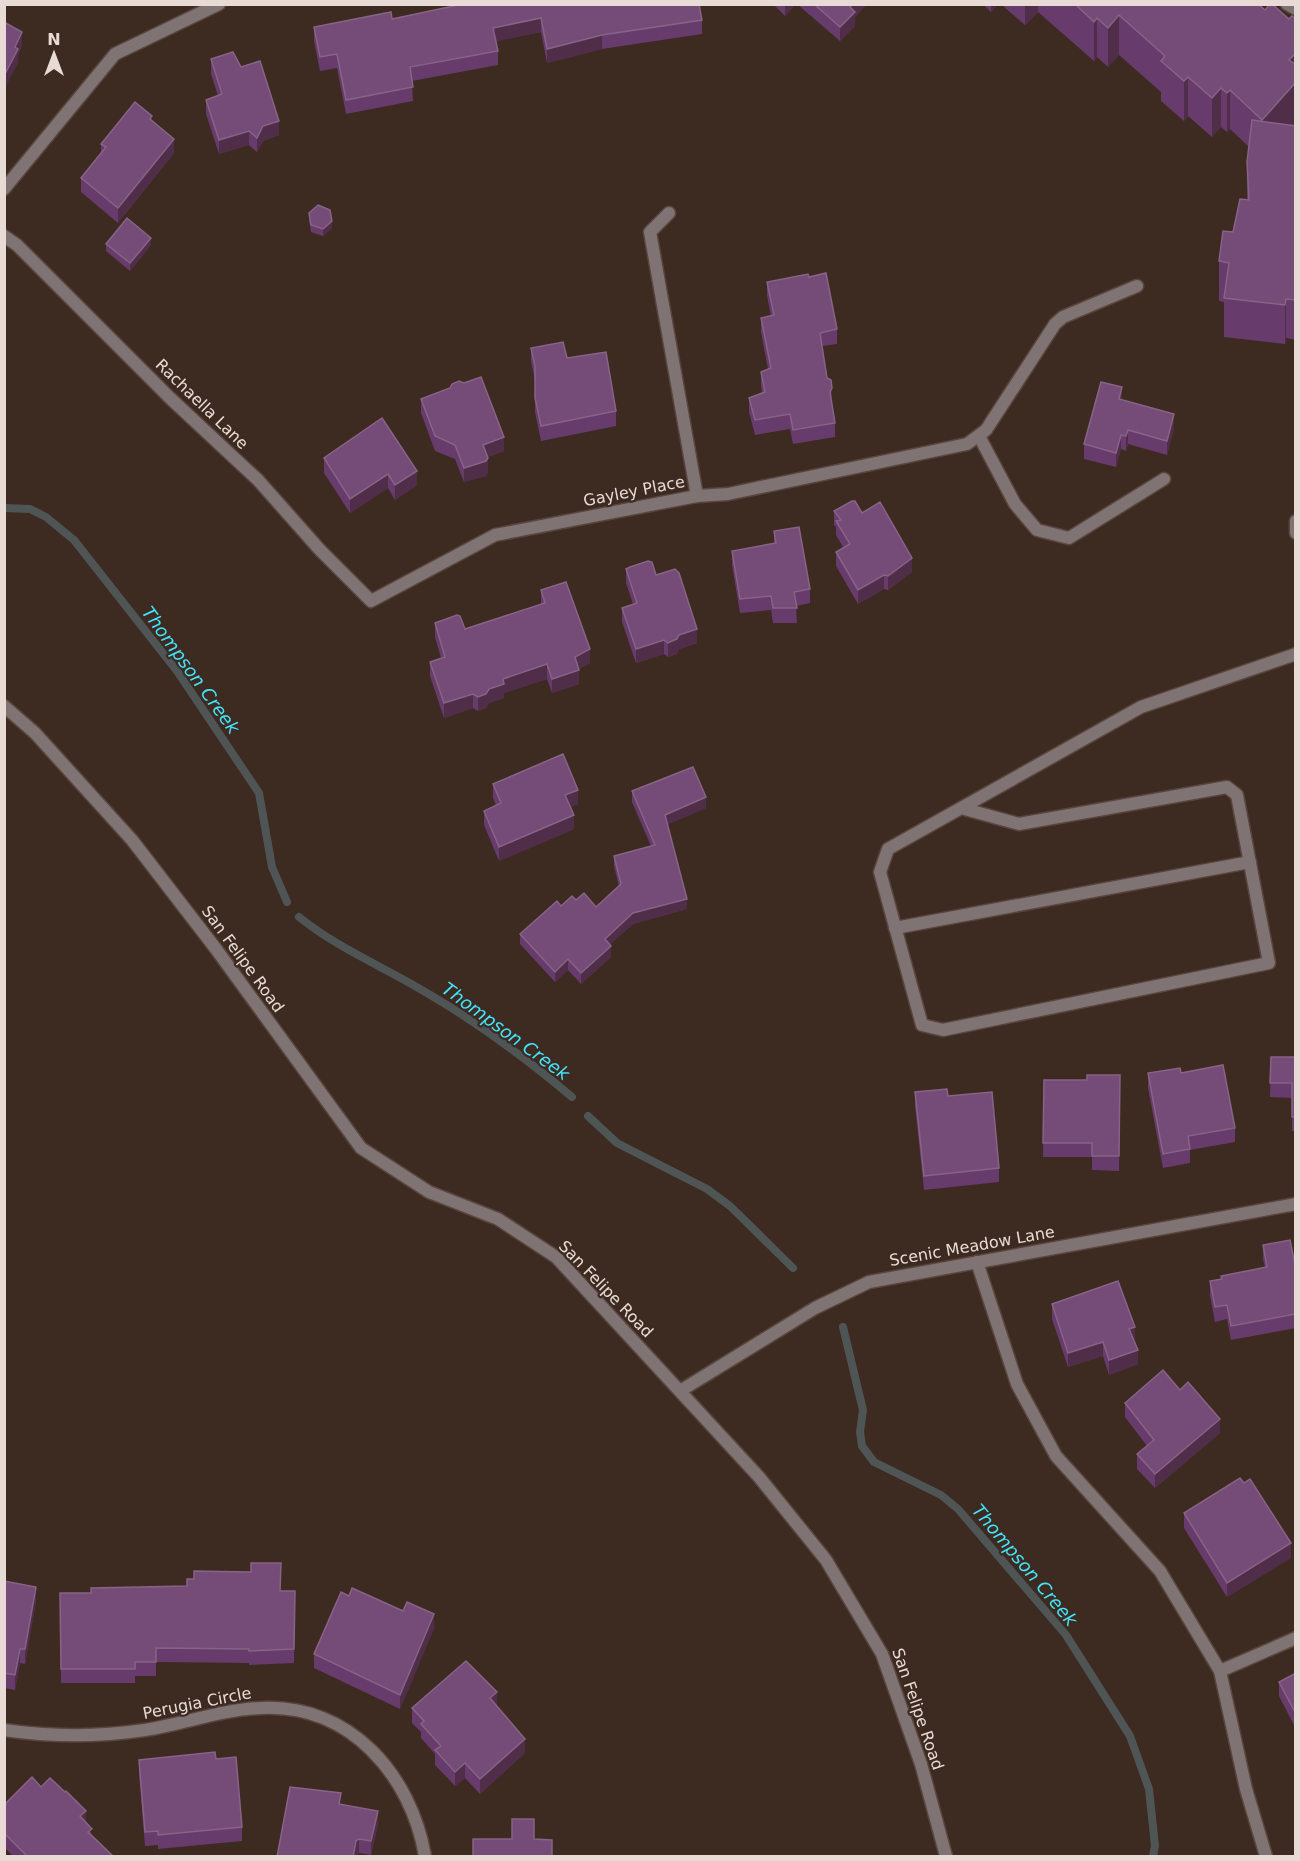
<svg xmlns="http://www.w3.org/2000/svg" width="1300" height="1861" font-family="'DejaVu Sans',sans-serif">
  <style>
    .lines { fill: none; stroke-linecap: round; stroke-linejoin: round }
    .stream { stroke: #4f5555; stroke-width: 8 }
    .service-casing { stroke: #58463e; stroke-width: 15 }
    .minor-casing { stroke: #58463e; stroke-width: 15 }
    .tertiary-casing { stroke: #58463e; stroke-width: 15 }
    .service { stroke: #7f7473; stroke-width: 12 }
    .minor { stroke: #7f7473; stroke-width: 12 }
    .tertiary { stroke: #7f7473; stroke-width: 12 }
    .wall { fill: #673b6c }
    .shaded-wall { fill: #502d49 }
    .building { fill: #754c77; stroke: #876386; stroke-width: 1.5 }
    .labels { text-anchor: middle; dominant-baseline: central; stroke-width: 4.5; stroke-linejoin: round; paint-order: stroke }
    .street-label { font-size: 16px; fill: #e8dbd5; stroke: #3d2a21 }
    .water-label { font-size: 18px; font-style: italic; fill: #41e4fc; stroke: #3d2a21 }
  </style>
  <rect width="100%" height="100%" fill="#3d2a21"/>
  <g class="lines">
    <!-- stream -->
    <g class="stream">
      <path d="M4 508 30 509 46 517 74 540 177 671 259 793 272 867 287 902"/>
      <path d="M299 917C340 950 387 968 432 996 481 1025 528 1060 572 1097"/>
      <path d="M588 1116 617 1143 707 1189 730 1206 793 1268"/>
      <path d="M843 1327 863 1410 860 1432 862 1446 874 1462 941 1495 958 1509 1066 1635 1130 1736 1149 1789 1155 1846 1153 1856"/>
    </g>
    <!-- service casing -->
    <g class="service-casing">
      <g id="service">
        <path d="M979 436 1015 504 1037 530 1069 538 1164 479"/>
        <path d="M697 496 728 494 967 444 986 430 1055 324 1063 317 1137 286"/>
        <path d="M961 808 1019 824 1227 787 1237 795 1269 963 943 1030 922 1025 880 872 888 849 1141 707 1296 654"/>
        <path d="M895 928 1250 862"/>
      </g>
    </g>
    <!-- minor casing -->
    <g class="minor-casing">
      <g id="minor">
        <path d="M1287 4 1296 9"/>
        <path d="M4 189 115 54 219 4"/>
        <path d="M4 236 17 245 170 398 258 480 320 550 371 601 495 535 697 496 650 232 669 213"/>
        <path d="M1296 521V533"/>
        <path d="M977 1262 1017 1384 1056 1456 1160 1571 1220 1671 1246 1789 1266 1856"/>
        <path d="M680 1391 815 1308 869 1282 1296 1204"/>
        <path d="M1220 1671 1296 1638"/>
        <path d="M4 1730C52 1737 98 1737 145 1730 184 1724 223 1709 262 1708 350 1704 411 1775 425 1856"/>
      </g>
    </g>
    <!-- tertiary casing -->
    <g class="tertiary-casing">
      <path id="tertiary" d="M4 706 35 733 132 840 216 949 361 1148 429 1192 498 1219 556 1257 759 1477 826 1560 882 1654 921 1764 946 1856"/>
    </g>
    <!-- service -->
    <use href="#service" class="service"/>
    <!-- minor -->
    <use href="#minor" class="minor"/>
    <!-- tertiary -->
    <use href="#tertiary" class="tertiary"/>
  </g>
  <!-- wall -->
  <g class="wall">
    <path d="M461 4H699L702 20V34L602 49 547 63 541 32 496 41 498 51V65L412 81 413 101 346 114 337 68 320 71 314 41V27L392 19 461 6Z"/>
    <path d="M773 4H796L785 16Z"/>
    <path d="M797 4H867L855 17V26L840 41Z"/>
    <path d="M983 4H998L991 12Z"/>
    <path d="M999 4H1258L1265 10 1289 19H1296V121L1292 126H1296V340L1286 338 1285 344 1224 337V302L1219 301V261L1233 232 1247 200V162L1249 147 1230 129 1227 132 1221 127 1212 137 1188 116 1184 121 1161 101V92L1119 55 1108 67 1097 57 1094 61 1038 12 1025 25 1003 6Z"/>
    <path d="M211 59 241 67 279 135 263 141 257 152 249 145 219 154 206 114V100L218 96 211 74Z"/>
    <path d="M152 121 174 153 118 223 81 192V178L101 153V144Z"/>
    <path d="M309 213 332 228 323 236 311 232 309 220Z"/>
    <path d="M106 244 151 245 130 271 106 251Z"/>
    <path d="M809 277 837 329V344L822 346 835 423V437L793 444 790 429 755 435 749 412V398L762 393 761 386V372L768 369 761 332V318L771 316 767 296V282Z"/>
    <path d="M531 348 567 358 616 411V426L541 441 535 412V380L531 362Z"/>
    <path d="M421 399 504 451 488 457V472L486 476 464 482 455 459 435 451 421 413Z"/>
    <path d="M1122 400 1174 428 1167 455 1128 444 1126 451 1121 449 1116 467 1084 459V444Z"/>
    <path d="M382 418 417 485 395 500 388 488 350 513 324 473V458Z"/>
    <path d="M834 511 862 513 912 572 888 590 884 589 858 604 836 566V552L843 547 836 535V527L834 525Z"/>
    <path d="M774 531 810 589V603L796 606 797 623H773L771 610 740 613 732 565V551L774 543Z"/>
    <path d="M626 569 656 575 697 643 679 649 677 654 668 657 664 654 636 663 622 622V608L633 604 626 583Z"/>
    <path d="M541 590 590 663 579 669V684L552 693 547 679 504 693V698L489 703 486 708 478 711 473 708 444 718 430 676V662L441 658 435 637V623L465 629 541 604Z"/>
    <path d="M493 784 578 804 570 807 574 829 499 861 484 825V811L496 805 493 798Z"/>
    <path d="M632 791 706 808 668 824 687 909 633 924 610 944 611 957 581 984 568 970 555 982 520 944V934L561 906 576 900 596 907 619 886 614 866V856L651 846 632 802Z"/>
    <path d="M1271 1057H1296V1131H1292V1098L1270 1097Z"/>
    <path d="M1148 1073 1235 1128V1142L1190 1150V1163L1163 1168 1148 1088Z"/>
    <path d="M1120 1075 1119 1171 1092 1170V1157H1043L1044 1080H1087Z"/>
    <path d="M915 1092 948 1096 999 1168V1182L924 1190 915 1106Z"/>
    <path d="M1263 1245 1296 1270V1328L1231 1340 1227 1319 1215 1322 1210 1296V1281L1265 1268 1263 1259Z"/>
    <path d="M1052 1304 1134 1341 1138 1364 1109 1375 1103 1356 1068 1367 1052 1319Z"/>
    <path d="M1180 1390 1220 1433 1155 1488 1137 1469V1454L1147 1446 1125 1417V1403Z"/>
    <path d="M1184 1513 1291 1558 1227 1597 1184 1528Z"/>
    <path d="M4 1581 36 1601 25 1664 20 1663 15 1690 4 1688Z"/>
    <path d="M295 1591 294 1663 249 1665V1663L156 1662V1676H135V1683H61L60 1593Z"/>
    <path d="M434 1628 400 1709 314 1668V1654Z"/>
    <path d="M1296 1673V1729L1279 1696V1682Z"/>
    <path d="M497 1706 525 1753 480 1794 465 1778 455 1786 435 1765V1754L421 1738V1732L412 1723V1708Z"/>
    <path d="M216 1759 242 1827V1841L158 1849V1845L145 1846 139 1774V1760Z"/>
    <path d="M341 1804 378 1825 371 1855 359 1853 356 1857H277Z"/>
    <path d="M4 1805 86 1823 92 1835 114 1857H14L4 1847Z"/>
  </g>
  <!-- shaded-wall -->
  <g class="shaded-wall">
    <path d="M785 4H796L785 16Z"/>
    <path d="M853 4H867L855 17V26L840 41V27L850 7Z"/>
    <path d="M991 4H998L991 12Z"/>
    <path d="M1025 4H1038V12L1025 25Z"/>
    <path d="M1119 15V55L1108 67V28Z"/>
    <path d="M541 18V32L493 42V28Z"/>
    <path d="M1097 18V57L1094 61V22Z"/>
    <path d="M22 32V46L18 56V63L4 90V76L15 47Z"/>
    <path d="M602 35V49L547 63V49Z"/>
    <path d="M1296 53V121L1262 159V120L1289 60Z"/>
    <path d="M1188 77V116L1184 121V81Z"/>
    <path d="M1221 88V127L1212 137V98Z"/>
    <path d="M1230 90V129L1227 132V93Z"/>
    <path d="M279 121V135L263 141 257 152V138L263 126Z"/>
    <path d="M249 131V145L219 154V140Z"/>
    <path d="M174 139V153L118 223V208Z"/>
    <path d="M332 221V228L323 236V229Z"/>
    <path d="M151 238V245L130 271V263Z"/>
    <path d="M1286 299V338L1285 344V305Z"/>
    <path d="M1122 387V402L1119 399Z"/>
    <path d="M832 388V403L830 406V392Z"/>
    <path d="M1174 414V428L1167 455V441Z"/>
    <path d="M1128 430V444L1126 451V436Z"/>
    <path d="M1121 435V449L1116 467V453Z"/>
    <path d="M504 437V451L483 459V445Z"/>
    <path d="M488 458V472L486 476 464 482V468Z"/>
    <path d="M417 471V485L395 500V485Z"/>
    <path d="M388 474V488L350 513V499Z"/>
    <path d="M912 558V572L888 590V576Z"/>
    <path d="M884 575V589L858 604V590Z"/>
    <path d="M697 629V643L679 649 677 654 668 657V643L679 635Z"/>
    <path d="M664 640V654L636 663V649Z"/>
    <path d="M590 649V663L576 671 579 670V684L552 693V679L575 657Z"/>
    <path d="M547 664V679L504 693V698L489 703 486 708 478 711V697L489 689 503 679Z"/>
    <path d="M473 694V708L444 718V703Z"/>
    <path d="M578 790V804L565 809V795Z"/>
    <path d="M706 797V808L665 825V815Z"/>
    <path d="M574 815V829L499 861V847Z"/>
    <path d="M687 899V909L633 924 605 949V939L633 913Z"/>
    <path d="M611 946V957L581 984V973Z"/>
    <path d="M568 959V970L555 982V972Z"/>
    <path d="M1135 1327V1341L1129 1329Z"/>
    <path d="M1103 1342V1356L1068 1367V1353Z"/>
    <path d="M1138 1350V1364L1109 1375V1360Z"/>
    <path d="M1220 1419V1433L1155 1488V1474Z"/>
    <path d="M1291 1543V1558L1227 1597V1583Z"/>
    <path d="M36 1587V1601L25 1664V1649Z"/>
    <path d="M434 1614V1628L400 1709V1695Z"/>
    <path d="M20 1649V1663L15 1690V1675Z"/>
    <path d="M497 1692V1706L490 1698Z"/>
    <path d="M525 1739V1753L480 1794V1779Z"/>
    <path d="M465 1763V1778L455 1786V1772Z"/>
    <path d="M86 1811V1825L80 1816Z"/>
    <path d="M378 1811V1825L371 1855V1841Z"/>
    <path d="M359 1839V1853L356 1857H353L356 1841Z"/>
  </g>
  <!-- building -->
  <g class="building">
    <path d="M463 4H699L702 20 602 35 547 49 541 18 493 28 498 51 410 67 413 87 346 100 337 54 320 57 314 27 391 12 392 19Z"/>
    <path d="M814 4H853L850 7 855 12 840 27Z"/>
    <path d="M1075 4H1258L1265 10 1270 4H1272L1289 19 1292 16 1296 19V53L1289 60 1296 65V82L1262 120 1230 90 1227 93 1221 88 1212 98 1188 77 1184 81 1161 61 1165 56 1119 15 1108 28 1097 18 1094 22Z"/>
    <path d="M4 22 22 32 15 47 18 49 4 76Z"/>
    <path d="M233 52 241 67 260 61 279 121 263 126 257 138 249 131 219 140 206 100 222 94 211 59Z"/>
    <path d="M135 102 152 116 150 119 174 139 118 208 81 178 106 147 101 144Z"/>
    <path d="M1252 120 1296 126V300L1286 299 1285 305 1224 298 1229 263 1219 261 1223 231 1233 232 1240 199 1249 200 1247 162Z"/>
    <path d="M318 205 330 210 332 221 323 229 311 225 309 213Z"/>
    <path d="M127 218 151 238 130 263 106 244Z"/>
    <path d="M826 273 837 329 820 333 827 378 831 380 832 388 830 392 835 423 793 430 790 414 755 420 749 398 765 392 761 372 771 368 761 318 774 315 767 282 808 274 809 277Z"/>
    <path d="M563 342 567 358 606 352 616 411 541 426 535 398V366L531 348Z"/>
    <path d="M481 377 504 437 483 445 488 458 486 461 464 468 455 445 435 436 421 399 450 388 452 384 459 381 464 383Z"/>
    <path d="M1101 382 1122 387 1119 399 1174 414 1167 441 1128 430 1126 436 1121 435 1116 453 1084 444Z"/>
    <path d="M382 418 417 471 395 485 388 474 350 499 324 458Z"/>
    <path d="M852 501H855L862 513 880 502 912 558 888 576 884 575 858 590 836 552 850 544 836 521 841 520 834 511Z"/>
    <path d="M799 527 810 589 794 592 797 608H773L771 596 740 599 732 551 776 543 774 531Z"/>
    <path d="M648 561 652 562 656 575 675 569 679 573 697 629 679 635 677 639 668 643 664 640 636 649 622 608 637 603 626 569 630 567Z"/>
    <path d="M566 582 590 649 575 657 579 670 552 679 547 664 503 679 504 684 489 689 486 694 478 697 473 694 444 703 430 662 445 657 435 623 457 615 460 616 465 629 545 603 541 590Z"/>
    <path d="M563 754 578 790 565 795 574 815 499 847 484 811 501 803 493 784Z"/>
    <path d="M693 767 706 797 665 815 687 899 633 913 605 939 611 946 581 973 568 959 555 972 520 934 557 901 561 906 572 896 576 900 584 893 596 907 621 884 614 856 655 845 632 791Z"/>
    <path d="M1271 1057H1296V1117H1292V1083H1270Z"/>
    <path d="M1223 1065 1235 1128 1188 1136 1190 1149 1163 1154 1148 1073 1180 1068 1181 1073Z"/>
    <path d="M1087 1075H1120L1119 1156H1092V1143H1043L1044 1080H1087Z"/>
    <path d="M947 1089 948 1096 992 1092 999 1168 924 1176 915 1092Z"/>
    <path d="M1290 1240 1296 1270V1314L1231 1326 1227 1305 1215 1307 1210 1281 1222 1279 1221 1276 1267 1267 1263 1245Z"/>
    <path d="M1118 1281 1135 1327 1129 1329 1138 1350 1109 1360 1103 1342 1068 1353 1052 1304Z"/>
    <path d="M1163 1370 1180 1390 1188 1382 1220 1419 1155 1474 1137 1454 1154 1440 1125 1403Z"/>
    <path d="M1240 1478 1244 1483 1250 1479 1291 1543 1227 1583 1184 1513Z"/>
    <path d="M251 1563H281L280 1591H295L294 1649 249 1651V1649L156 1648V1662H135V1669H61L60 1593H91V1588L187 1586V1579H194V1571L251 1572Z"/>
    <path d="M4 1581 36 1587 25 1649H20L15 1675 4 1673Z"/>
    <path d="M352 1588 403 1611 407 1602 434 1614 400 1695 314 1654 341 1592 349 1596Z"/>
    <path d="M466 1661 497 1692 490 1698 525 1739 480 1779 465 1763 455 1772 435 1750 441 1746 421 1724 424 1721 412 1708Z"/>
    <path d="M1296 1673V1714L1279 1682Z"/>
    <path d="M215 1752 216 1759 236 1757 242 1827 158 1835V1831L145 1832 139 1760Z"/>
    <path d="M32 1777 41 1787 50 1778 65 1792 66 1791 86 1811 80 1816 92 1829 88 1832 114 1857H28L4 1833V1805Z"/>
    <path d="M290 1787 341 1793 339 1804 378 1811 371 1841 359 1839 356 1841 353 1857H277Z"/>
    <path d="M512 1819H534V1839L552 1840V1857H473V1839H512Z"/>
  </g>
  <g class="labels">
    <!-- street labels -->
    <g class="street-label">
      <text transform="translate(202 404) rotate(44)">Rachaella Lane</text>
      <text transform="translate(634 491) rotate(-11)">Gayley Place</text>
      <text transform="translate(243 959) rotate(54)">San Felipe Road</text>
      <text transform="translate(972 1246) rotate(-10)">Scenic Meadow Lane</text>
      <text transform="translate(606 1289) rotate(46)">San Felipe Road</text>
      <text transform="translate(197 1703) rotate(-11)">Perugia Circle</text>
      <text transform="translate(918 1709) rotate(71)">San Felipe Road</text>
    </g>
    <!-- water labels -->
    <g class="water-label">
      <text transform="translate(191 670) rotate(54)">Thompson Creek</text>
      <text transform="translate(506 1031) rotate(36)">Thompson Creek</text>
      <text transform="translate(1025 1565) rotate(50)">Thompson Creek</text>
    </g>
  </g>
  <!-- border -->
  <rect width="1300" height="1861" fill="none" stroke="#e8dbd5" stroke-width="12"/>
  <!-- north arrow -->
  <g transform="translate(54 54)" stroke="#3d2a21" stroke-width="4.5" paint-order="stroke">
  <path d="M0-4.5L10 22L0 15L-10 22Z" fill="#e8dbd5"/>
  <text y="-9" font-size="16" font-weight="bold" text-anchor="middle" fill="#e8dbd5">N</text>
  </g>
</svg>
